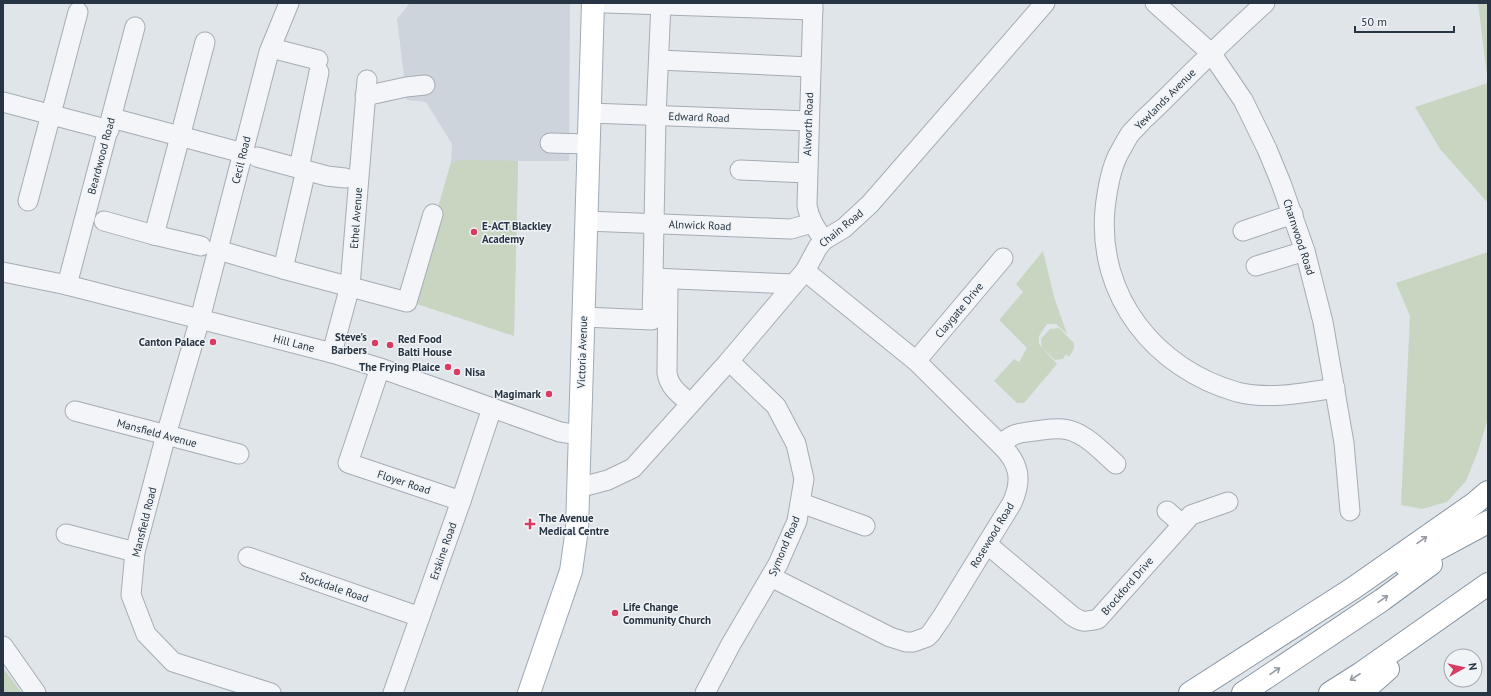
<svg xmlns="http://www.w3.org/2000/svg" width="1491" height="696" font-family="'PT Sans',sans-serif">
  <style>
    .built { fill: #ced4dc }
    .green { fill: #c8d5c1 }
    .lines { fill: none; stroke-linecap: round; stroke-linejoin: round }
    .minor-casing { stroke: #a5acb5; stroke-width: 21 }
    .major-casing { stroke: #9fabb7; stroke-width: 24 }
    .highway-casing { stroke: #8694a2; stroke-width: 24 }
    .minor { stroke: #f3f5f8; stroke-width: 19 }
    .major { stroke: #fff; stroke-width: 22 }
    .highway { stroke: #fff; stroke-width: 22 }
    .oneway { stroke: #939aa1 }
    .poi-dot { fill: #d83c62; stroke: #f0f4f7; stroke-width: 1.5 }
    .labels { text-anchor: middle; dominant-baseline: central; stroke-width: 3; stroke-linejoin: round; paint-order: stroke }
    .street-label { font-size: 11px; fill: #273443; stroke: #f0f4f7 }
    .poi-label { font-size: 11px; font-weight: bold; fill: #273443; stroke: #f0f4f7; text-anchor: start }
  </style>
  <rect width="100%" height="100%" fill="#e0e5ea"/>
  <!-- built -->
  <path class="built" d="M410 3H570L569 161H518L514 336 451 162 452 144 426 102 407 100 397 19Z"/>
  <!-- green -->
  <g class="green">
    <path d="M1478 3H1488V203L1440 149 1415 107 1488 83Z"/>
    <path d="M462 160 518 161 514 336 411 302 451 162Z"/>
    <path d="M1043 251 1054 297 1067 334 1056 324H1047L1039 336V344L1057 364 1024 403H1017L994 381 1014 359 1019 362 1027 348 999 320 1023 292 1016 284Z"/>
    <path d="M1488 252V418L1478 451 1466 481 1447 502 1422 509 1401 505 1410 316 1396 283Z"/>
    <path d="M1059 328 1074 343V349L1069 357 1066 354 1063 359 1055 360 1042 347 1041 339 1050 329Z"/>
    <path d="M3 668 22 693H3Z"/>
  </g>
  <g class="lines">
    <!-- minor casing -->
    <g class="minor-casing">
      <g id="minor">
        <path d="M606 3 813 10"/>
        <path d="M813 3 807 205C809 219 816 229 824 240"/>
        <path d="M1155 3 1211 53 1243 100 1267 149 1281 183 1305 251 1323 322 1344 443 1350 511"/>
        <path d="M1265 3C1233 32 1202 62 1172 92 1162 102 1153 111 1143 120 1139 125 1134 129 1130 134 1126 140 1122 148 1118 155 1110 171 1107 191 1105 209 1097 296 1155 369 1237 392 1269 400 1303 393 1335 388"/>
        <path d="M271 48 318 60"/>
        <path d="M659 60 811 67"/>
        <path d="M365 96 406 87 425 85"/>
        <path d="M3 102 109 130"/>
        <path d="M590 113 808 121"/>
        <path d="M112 118 243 153"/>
        <path d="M550 143 589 144"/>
        <path d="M257 157 327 176 345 178"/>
        <path d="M299 168 319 72"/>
        <path d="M740 170 807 173"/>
        <path d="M28 201 78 12"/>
        <path d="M104 221 154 235 201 246"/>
        <path d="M586 221 791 229 812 223"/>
        <path d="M1243 231 1293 214"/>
        <path d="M154 235 205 42"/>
        <path d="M218 250 283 269 407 302 433 214"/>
        <path d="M1256 266 1305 251"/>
        <path d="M283 269 306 170"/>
        <path d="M3 272 67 285 332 353 380 368 560 432 580 435"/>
        <path d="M653 278 656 116 661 3"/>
        <path d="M67 285 135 27"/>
        <path d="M668 285 667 373C669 387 680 395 690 403"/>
        <path d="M584 317 652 320 653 278 794 284"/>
        <path d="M332 353 350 286 367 80"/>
        <path d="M916 361 1003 258"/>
        <path d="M380 368 348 463 461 501"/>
        <path d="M75 411 239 454"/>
        <path d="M1001 445C1012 433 1019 433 1035 431 1044 430 1054 428 1063 429 1084 431 1101 451 1116 464"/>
        <path d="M578 488 608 480 633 468 729 361 805 271 818 247 824 240 844 228 870 204 1045 3"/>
        <path d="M801 503 865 526"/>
        <path d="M1167 511 1182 524"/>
        <path d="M66 534 135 552"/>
        <path d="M987 544 1071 615C1082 623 1085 622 1098 619L1191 515 1228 502"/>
        <path d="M248 557 420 617"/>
        <path d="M771 577 890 637 906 642H913L927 637 931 633 942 617 1012 503C1023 479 1019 463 1001 445L916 361 805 271"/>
        <path d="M3 646 36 693"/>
        <path d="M271 693 173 662 146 634 131 595 135 552 166 435 200 319 269 52 289 3"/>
        <path d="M393 693 461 501 492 408"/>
        <path d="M705 693 731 644 778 564 797 521 804 479 796 444 776 406 729 361"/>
      </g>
    </g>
    <!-- major casing -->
    <g class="major-casing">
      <path id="major" d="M529 693 571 571 577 529 593 3"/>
    </g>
    <!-- highway casing -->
    <g class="highway-casing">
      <g id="highway">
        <path d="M1406 566 1488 522"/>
        <path d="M1190 693 1352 589 1475 503 1488 492"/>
        <path d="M1243 693 1382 600 1431 564"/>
        <path d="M1330 693 1360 674 1488 584"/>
        <path d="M1361 693 1388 669"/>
      </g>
    </g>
    <!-- minor -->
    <use href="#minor" class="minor"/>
    <!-- major -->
    <use href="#major" class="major"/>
    <!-- highway -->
    <use href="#highway" class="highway"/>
  </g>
  <!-- one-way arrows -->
  <defs><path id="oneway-shaft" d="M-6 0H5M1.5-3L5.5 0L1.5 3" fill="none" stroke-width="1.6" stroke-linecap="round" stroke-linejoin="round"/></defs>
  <g class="oneway">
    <use href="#oneway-shaft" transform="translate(1422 540) rotate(-35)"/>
    <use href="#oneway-shaft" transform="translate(1383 599) rotate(-35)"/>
    <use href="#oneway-shaft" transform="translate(1275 671) rotate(-34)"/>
    <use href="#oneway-shaft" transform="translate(1355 677) rotate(147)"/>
  </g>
  <!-- markers -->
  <g class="poi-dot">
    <circle cx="474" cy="232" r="4"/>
    <circle cx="213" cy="342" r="4"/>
    <circle cx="375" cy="343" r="4"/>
    <circle cx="390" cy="345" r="4"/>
    <circle cx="448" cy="367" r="4"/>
    <circle cx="457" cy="372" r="4"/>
    <circle cx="549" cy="394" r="4"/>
    <path d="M528 518h4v4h4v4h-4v4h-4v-4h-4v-4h4z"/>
    <circle cx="615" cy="613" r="4"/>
  </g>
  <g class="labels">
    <!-- street labels -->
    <g class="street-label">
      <text transform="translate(1165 99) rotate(-45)">Yewlands Avenue</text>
      <text transform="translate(699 117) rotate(2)">Edward Road</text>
      <text transform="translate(808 124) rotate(-88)">Alworth Road</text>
      <text transform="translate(101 156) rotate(-75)">Beardwood Road</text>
      <text transform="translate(241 160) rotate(-76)">Cecil Road</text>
      <text transform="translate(356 218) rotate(-86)">Ethel Avenue</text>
      <text transform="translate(700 225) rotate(2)">Alnwick Road</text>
      <text transform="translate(841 228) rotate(-39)">Chain Road</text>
      <text transform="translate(1299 237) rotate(72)">Charnwood Road</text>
      <text transform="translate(959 310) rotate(-50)">Claygate Drive</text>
      <text transform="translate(294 343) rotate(14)">Hill Lane</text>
      <text transform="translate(582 352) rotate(-88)">Victoria Avenue</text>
      <text transform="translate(157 433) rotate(15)">Mansfield Avenue</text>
      <text transform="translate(404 482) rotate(18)">Floyer Road</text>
      <text transform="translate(144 522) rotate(-76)">Mansfield Road</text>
      <text transform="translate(992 535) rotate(-59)">Rosewood Road</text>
      <text transform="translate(784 546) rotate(-67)">Symond Road</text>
      <text transform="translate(443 551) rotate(-71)">Erskine Road</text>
      <text transform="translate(1127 586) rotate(-49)">Brockford Drive</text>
      <text transform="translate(334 587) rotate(19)">Stockdale Road</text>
    </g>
    <!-- poi labels -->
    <g class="poi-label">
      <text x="482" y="226">E-ACT Blackley<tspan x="482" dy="13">Academy</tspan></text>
      <text x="367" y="337" text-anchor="end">Steve's<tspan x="367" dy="13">Barbers</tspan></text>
      <text x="398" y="339">Red Food<tspan x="398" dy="13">Balti House</tspan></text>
      <text x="205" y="342" text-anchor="end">Canton Palace</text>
      <text x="440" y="367" text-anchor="end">The Frying Plaice</text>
      <text x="465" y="372">Nisa</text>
      <text x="541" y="394" text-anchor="end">Magimark</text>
      <text x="539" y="518">The Avenue<tspan x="539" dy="13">Medical Centre</tspan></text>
      <text x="623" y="607">Life Change<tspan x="623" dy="13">Community Church</tspan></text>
    </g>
  </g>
  <!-- border -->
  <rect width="1491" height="696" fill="none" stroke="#273443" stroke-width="8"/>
  <!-- north arrow -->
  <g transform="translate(1463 668) rotate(82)"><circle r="19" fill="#f0f4f7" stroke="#a0a7af"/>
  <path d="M0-3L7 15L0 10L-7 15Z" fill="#d83c62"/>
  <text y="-6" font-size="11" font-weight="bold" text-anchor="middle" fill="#273443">N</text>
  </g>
  <!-- scale -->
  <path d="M1355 26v6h99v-6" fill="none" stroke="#273443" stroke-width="2"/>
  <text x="1361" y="26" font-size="12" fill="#273443" stroke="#f0f4f7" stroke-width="3" paint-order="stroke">50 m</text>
</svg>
